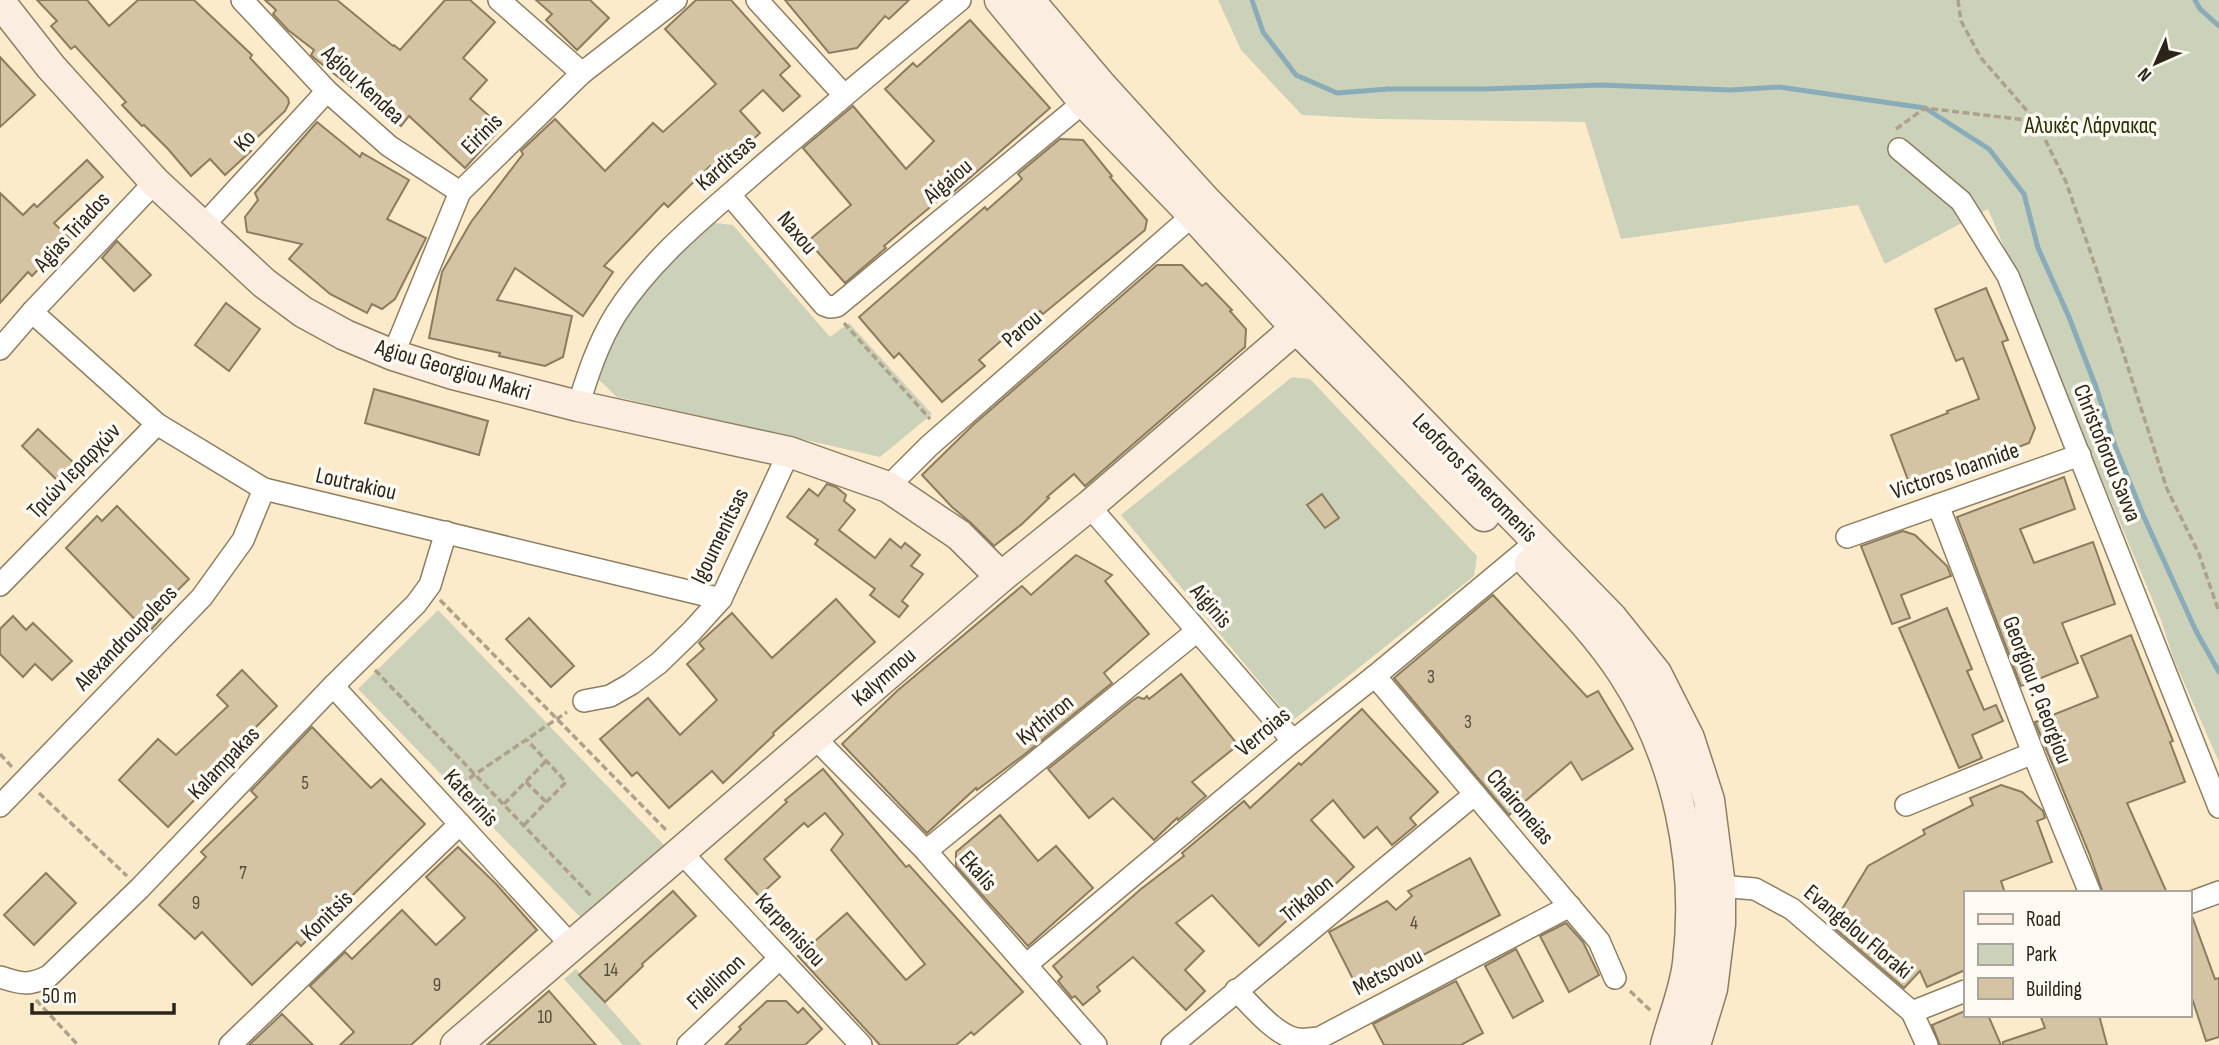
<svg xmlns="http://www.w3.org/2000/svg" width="2219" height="1045" font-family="'Sofia Sans Condensed',sans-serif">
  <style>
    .green { fill: #cbd2b9 }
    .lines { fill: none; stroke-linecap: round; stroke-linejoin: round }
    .stream { stroke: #89acb8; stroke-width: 5 }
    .building { fill: #d4c4a4; stroke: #8b7c5e; stroke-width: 2 }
    .street-casing { stroke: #8e7e61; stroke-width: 24 }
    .secondary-casing { stroke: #8e7e61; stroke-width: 33 }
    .path { stroke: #aea189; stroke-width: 3.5; stroke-dasharray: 7 3.5; stroke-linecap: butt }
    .street { stroke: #fff; stroke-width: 21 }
    .secondary { stroke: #fcede1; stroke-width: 30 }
    .labels { text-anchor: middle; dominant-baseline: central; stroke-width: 7; stroke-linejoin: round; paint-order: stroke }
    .number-label { font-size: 19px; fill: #554d3c }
    .street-label { font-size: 23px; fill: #2b2519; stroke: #fdfaf3 }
    .park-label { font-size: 23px; fill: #273000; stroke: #fdfaf3 }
  </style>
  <rect width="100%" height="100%" fill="#fcebcb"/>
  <!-- green -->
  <g class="green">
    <path d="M1218 0H2219V762L2174 660 2161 620 1988 209 1885 264 1858 205 1621 239 1585 122 1378 119 1302 115 1241 50Z"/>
    <path d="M708 222 733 225 830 337 849 323 932 414 880 457 617 397 596 377 609 338 648 283Z"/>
    <path d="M1292 377 1310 379 1477 556 1474 576 1292 721 1121 515Z"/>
    <path d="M438 610 665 846 584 921 358 689Z"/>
    <path d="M576 969 642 1045H623L564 979Z"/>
  </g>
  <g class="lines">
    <!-- stream -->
    <g class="stream">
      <path d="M1252 0 1263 32 1296 75 1337 93 1388 89H1485L1601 85 1730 90 1779 87 1925 108 1989 149 2024 194 2038 248 2069 317 2096 387 2115 446 2143 515 2196 631 2219 672"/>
      <path d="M2195 0 2200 9 2219 26"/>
    </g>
  </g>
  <!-- building -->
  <g class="building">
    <path d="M37 0H87L109 26 138 0H194L252 55 250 58 288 98 289 103 285 111 247 147 251 151 225 175 210 159 191 176 168 149 144 125 142 126 122 105 126 102 75 46 71 49 51 26 57 21Z"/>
    <path d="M265 0H337L393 46 394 45 400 50 445 0H470L495 22 463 58 487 80 470 99 502 127 465 168 409 116 401 126 314 58 311 55 314 50 288 30 273 14 276 10Z"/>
    <path d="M536 0H590L609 18 577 50 546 20 552 14Z"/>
    <path d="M696 0H731L790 66 780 75 800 96 783 111 763 90 740 111 760 133 716 173 710 166 668 207 664 203 604 266 613 272 583 316 515 268 497 300 572 316 563 357 545 366 499 356 500 353 429 338 442 272 471 222 523 154 521 151 555 119 605 171 653 123 663 132 716 84 665 29Z"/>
    <path d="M785 0H909L889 19 885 16 857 48 829 53Z"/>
    <path d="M970 20 1050 108 949 196 946 194 911 223 884 246 886 248 845 283 808 241 851 205 803 148 853 106 906 169 934 141 885 89 913 63 917 67Z"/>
    <path d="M0 57 35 95 0 127Z"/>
    <path d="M317 122 360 157 362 153 409 180 387 219 426 238 395 299 382 309 372 304 367 313 330 294 289 259 302 244 247 232 245 217 258 200 255 193Z"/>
    <path d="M1060 139 1083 140 1112 176 1110 177 1147 220 1145 230 1043 314 1040 311 1011 337 1009 334 979 360 985 366 942 402 899 353 894 358 859 317 985 207 987 210 1022 179 1018 174Z"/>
    <path d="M87 160 103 177 54 223 71 240 55 256 53 254 32 276 28 272 0 303V193L23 215 34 204 37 207Z"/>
    <path d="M117 241 151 275 134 291 102 258Z"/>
    <path d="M1157 265H1182L1202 286 1206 283 1232 310 1230 311 1246 329 1245 347 1085 486 1074 474 1047 497 1049 498 1022 524 994 546 971 523 952 507 922 475 973 425Z"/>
    <path d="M1986 288 2008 340 2002 342 2035 428 2029 443 2005 452 2008 459 1913 493 1891 435 1948 413 1947 411 1979 399 1963 358 1956 361 1935 309Z"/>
    <path d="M226 303 260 329 229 371 195 345Z"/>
    <path d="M374 389 488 421 479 455 365 423Z"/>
    <path d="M38 429 76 465 59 482 22 446Z"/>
    <path d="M2064 477 2075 509 2020 529 2034 563 2093 542 2115 604 2062 623 2078 663 2021 686 1957 517Z"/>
    <path d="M827 484 836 487 846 495 844 501 855 510 839 530 875 558 890 539 901 548 905 543 920 555 911 566 923 574 902 601 908 606 899 617 870 595 875 589 815 544 818 540 787 517 809 489 818 496Z"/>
    <path d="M1322 494 1339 518 1325 528 1307 505Z"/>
    <path d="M117 506 189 579 155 613 161 619 148 633 66 548 97 516 102 521Z"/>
    <path d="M1903 531 1915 535 1947 566 1951 576 1901 595 1910 618 1892 624 1861 546Z"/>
    <path d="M1076 555 1112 575 1105 581 1149 634 1104 673 1112 683 1025 754 977 790 976 788 927 833 842 744 897 691 1022 586 1031 595Z"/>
    <path d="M1493 595 1587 697 1598 691 1633 749 1582 780 1571 762 1509 815 1394 678Z"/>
    <path d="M836 599 875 642 773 733 774 735 723 783 712 771 669 808 637 772 632 776 600 739 648 698 680 735 717 700 687 664 704 649 699 643 732 613 772 658Z"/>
    <path d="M1947 608 1972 669 1967 671 1984 710 1996 705 2003 721 1972 735 1982 758 1959 768 1899 628Z"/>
    <path d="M13 616 26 630 33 623 72 661 52 680 35 664 23 677 0 654V629Z"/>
    <path d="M529 618 574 666 551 687 506 639Z"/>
    <path d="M2131 635 2173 741 2170 742 2185 782 2127 803 2167 893H2103L2089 853 2035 722 2098 697 2081 656Z"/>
    <path d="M242 670 277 706 239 744 243 748 205 783 208 786 168 827 119 780 158 739 176 755 228 706 217 695Z"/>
    <path d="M1181 674 1238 745 1192 782 1206 796 1178 820 1177 818 1154 840 1113 798 1089 818 1048 769 1132 701 1138 697 1144 699 1147 696 1149 699Z"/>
    <path d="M1362 709 1438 792 1410 818 1416 825 1392 845 1377 827 1364 838 1333 800 1311 820 1354 867 1331 888 1327 884 1259 946 1212 895 1176 923 1204 951 1185 970 1205 991 1186 1010 1133 957 1097 987 1100 991 1083 1005 1075 996 1072 998 1058 981 1062 977 1053 966 1141 889 1184 856 1182 853 1244 801 1250 808 1299 763 1301 765Z"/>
    <path d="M312 727 371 788 381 779 425 824 301 946 297 942 252 985 202 932 195 939 159 905 206 857 201 852 257 797 251 791Z"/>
    <path d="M823 769 906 867 909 865 1023 992 974 1035 971 1032 956 1045H880L798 956 847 913 906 980 925 964 831 850 843 834 825 813 808 827 804 823 764 859 780 877 759 896 725 859 787 802 785 800Z"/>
    <path d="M2001 785 2022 792 2043 811 2045 818 2037 821 2052 862 2001 881 2005 893H1965V970L1927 987 1920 971 1904 988 1832 926 1868 866 1925 834 1923 830 1973 805 1970 798Z"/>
    <path d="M1000 815 1038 861 1056 846 1093 888 1028 946 956 866V852Z"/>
    <path d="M458 847 497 885 537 930 411 1045H340L354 1032 310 986 345 952 352 959 402 910 436 945 465 918 426 877Z"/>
    <path d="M1470 858 1500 915 1358 989 1329 932 1387 901 1396 910 1412 896 1408 891Z"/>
    <path d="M46 873 76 903 34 945 4 915Z"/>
    <path d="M673 891 696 916 642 964 643 966 605 1002 579 975Z"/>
    <path d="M2189 916H2192L2215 979 2219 978V1037L2206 1041 2189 989Z"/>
    <path d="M1566 923 1583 942 1599 975 1569 992 1540 936Z"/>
    <path d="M1516 949 1543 1001 1513 1018 1485 966Z"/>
    <path d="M1456 981 1483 1033 1461 1045H1384L1373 1024Z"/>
    <path d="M549 991 596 1045H487Z"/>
    <path d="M767 1001H786L798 1013 803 1008 822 1029 805 1045H725L741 1029 739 1027Z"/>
    <path d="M1965 1011V1015H1988L2001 1045H1940L1932 1025Z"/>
    <path d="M282 1014 313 1045H249Z"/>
    <path d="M2040 1015H2099L2107 1045H2003V1042L2045 1028Z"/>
  </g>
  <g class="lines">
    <!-- street casing -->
    <g class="street-casing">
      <g id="street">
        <path d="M242 0 327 91 389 146 460 192"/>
        <path d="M499 0 582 73"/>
        <path d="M757 0 844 95"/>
        <path d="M1899 149 1961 201 2008 276 2219 807"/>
        <path d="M730 195 824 305 830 307 837 306 1084 102 1092 93"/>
        <path d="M202 227 327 91"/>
        <path d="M32 312 157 424 264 489 721 599"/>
        <path d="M0 349 32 312 155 182"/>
        <path d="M393 355 460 192 582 73 676 0"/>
        <path d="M578 406C588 374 598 343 616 314 651 259 705 216 753 174 821 115 890 57 960 0"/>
        <path d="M888 487 929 446 1193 215"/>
        <path d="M1938 505 2033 753 2090 893"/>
        <path d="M1089 506 1293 741"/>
        <path d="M1847 537 2080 455"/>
        <path d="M0 585 157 424"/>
        <path d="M1375 676 1599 941 1615 978"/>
        <path d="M333 686 571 945"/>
        <path d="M584 701 610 696 631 684 659 663 692 631 721 599 789 452"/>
        <path d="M814 737 926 851 1096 1045"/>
        <path d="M1906 805 2033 753"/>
        <path d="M0 806 202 597 243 540 264 489"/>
        <path d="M926 851 1197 631"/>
        <path d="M681 852 861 1045"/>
        <path d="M1707 885 1755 889 1792 909 1912 1012 1927 1045"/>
        <path d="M2189 903 2219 892"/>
        <path d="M1026 965 1293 741 1375 676 1536 542"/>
        <path d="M0 977C21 984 29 986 49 976L140 888 333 686 416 604 430 585 446 532"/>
        <path d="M1236 990C1251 1005 1275 1035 1297 1039 1304 1040 1313 1038 1319 1038L1570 906"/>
        <path d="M1912 1012 1965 991"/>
        <path d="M230 1045 460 824"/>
        <path d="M688 1045 780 958"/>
        <path d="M1172 1045 1475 794"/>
      </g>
    </g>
    <!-- secondary casing -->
    <g class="secondary-casing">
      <g id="secondary">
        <path d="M1000 0 1084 102 1193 215 1296 328 1484 516"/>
        <path d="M1029 0 1099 83 1207 202 1612 618 1656 673 1689 738 1709 800 1720 886V924L1712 989 1695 1045"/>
        <path d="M0 2 51 67 155 182 264 283 303 312 345 335 393 355 453 374 578 406 789 452 888 487 959 535 1001 577"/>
        <path d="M1530 564C1563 599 1597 633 1623 673 1678 757 1700 864 1688 963 1685 990 1673 1018 1666 1045"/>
        <path d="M456 1045 1001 577 1089 506 1310 316"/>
      </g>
    </g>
    <!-- path -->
    <g class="path">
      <path d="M1958 0 1961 21 1981 58 2036 121 2066 182 2098 274 2167 489 2199 554 2219 612"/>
      <path d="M1896 129 1925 108 2035 121"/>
      <path d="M844 323 930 419"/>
      <path d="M440 600 668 832"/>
      <path d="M375 670 592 897"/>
      <path d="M0 754 13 768"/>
      <path d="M526 782 546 802"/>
      <path d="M452 790 567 712"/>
      <path d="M39 793 127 876"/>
      <path d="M504 804 546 761"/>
      <path d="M524 825 566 782 527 740"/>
      <path d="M1630 991 1652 1012"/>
      <path d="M36 1000 78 1045"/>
    </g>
    <!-- street -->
    <use href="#street" class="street"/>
    <!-- secondary -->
    <use href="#secondary" class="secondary"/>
  </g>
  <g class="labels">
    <!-- number labels -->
    <g class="number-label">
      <text x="1431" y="677">3</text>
      <text x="1468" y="722">3</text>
      <text x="305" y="783">5</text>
      <text x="243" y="873">7</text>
      <text x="196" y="903">9</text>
      <text x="1414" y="923">4</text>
      <text x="611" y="970">14</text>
      <text x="437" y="985">9</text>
      <text x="545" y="1017">10</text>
    </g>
    <!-- street labels -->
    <g class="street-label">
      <text transform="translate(363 85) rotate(43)">Agiou Kendea</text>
      <text transform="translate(482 134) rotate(-45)">Eirinis</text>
      <text transform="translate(245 141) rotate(-47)">Ko</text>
      <text transform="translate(726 163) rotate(-41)">Karditsas</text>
      <text transform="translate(948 181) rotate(-40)">Aigaiou</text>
      <text transform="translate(72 232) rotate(-47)">Agias Triados</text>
      <text transform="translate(797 233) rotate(50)">Naxou</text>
      <text transform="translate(1022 329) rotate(-41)">Parou</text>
      <text transform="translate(453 370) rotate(17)">Agiou Georgiou Makri</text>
      <text transform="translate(2107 453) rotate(68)">Christoforou Savva</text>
      <text transform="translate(74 471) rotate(-46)">Τριών Ιεραρχών</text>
      <text transform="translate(1955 471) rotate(-19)">Victoros Ioannide</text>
      <text transform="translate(1475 478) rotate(46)">Leoforos Faneromenis</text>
      <text transform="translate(356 484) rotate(13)">Loutrakiou</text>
      <text transform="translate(720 536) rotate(-64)">Igoumenitsas</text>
      <text transform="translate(1211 606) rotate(49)">Aiginis</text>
      <text transform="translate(126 638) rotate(-46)">Alexandroupoleos</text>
      <text transform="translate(884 677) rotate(-41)">Kalymnou</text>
      <text transform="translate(2037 690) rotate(69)">Georgiou P. Georgiou</text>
      <text transform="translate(1045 720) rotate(-39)">Kythiron</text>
      <text transform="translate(1263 732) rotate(-40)">Verroias</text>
      <text transform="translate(224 763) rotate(-46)">Kalampakas</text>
      <text transform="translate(471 798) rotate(47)">Katerinis</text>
      <text transform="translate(1520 807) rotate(50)">Chaironeias</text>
      <text transform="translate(978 871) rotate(49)">Ekalis</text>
      <text transform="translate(1307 899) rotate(-39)">Trikalon</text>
      <text transform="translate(327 916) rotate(-44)">Konitsis</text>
      <text transform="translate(790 930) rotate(47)">Karpenisiou</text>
      <text transform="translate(1858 932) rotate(40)">Evangelou Floraki</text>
      <text transform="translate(1388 972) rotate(-28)">Metsovou</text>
      <text transform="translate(716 982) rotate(-43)">Filellinon</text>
    </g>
    <!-- park labels -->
    <g class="park-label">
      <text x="2091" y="126">Αλυκές Λάρνακας</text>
    </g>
  </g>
  <!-- legend -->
  <rect x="1964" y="891" width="228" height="126" fill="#fdfaf3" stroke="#a9a59c" stroke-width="2"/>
  <rect x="1978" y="914" width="35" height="10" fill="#fcede1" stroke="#a9a59c" stroke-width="2"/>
  <text x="2026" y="926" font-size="21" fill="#2b2519">Road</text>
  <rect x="1978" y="944" width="35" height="21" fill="#cbd2b9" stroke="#a9a59c" stroke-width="2"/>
  <text x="2026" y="961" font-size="21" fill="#2b2519">Park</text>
  <rect x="1978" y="978" width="35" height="21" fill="#d4c4a4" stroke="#a9a59c" stroke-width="2"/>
  <text x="2026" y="996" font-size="21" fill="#2b2519">Building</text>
  <!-- north arrow -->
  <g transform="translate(2156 63) rotate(225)" stroke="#fdfaf3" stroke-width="5" paint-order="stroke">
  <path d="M0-5L12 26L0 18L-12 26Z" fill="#2b2519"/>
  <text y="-10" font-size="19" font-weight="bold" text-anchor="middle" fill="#2b2519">N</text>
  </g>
  <!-- scale -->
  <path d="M32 1003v10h142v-10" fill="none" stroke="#2b2519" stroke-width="3.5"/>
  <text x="42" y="1003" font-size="21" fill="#2b2519" stroke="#fdfaf3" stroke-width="5" paint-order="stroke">50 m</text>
</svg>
